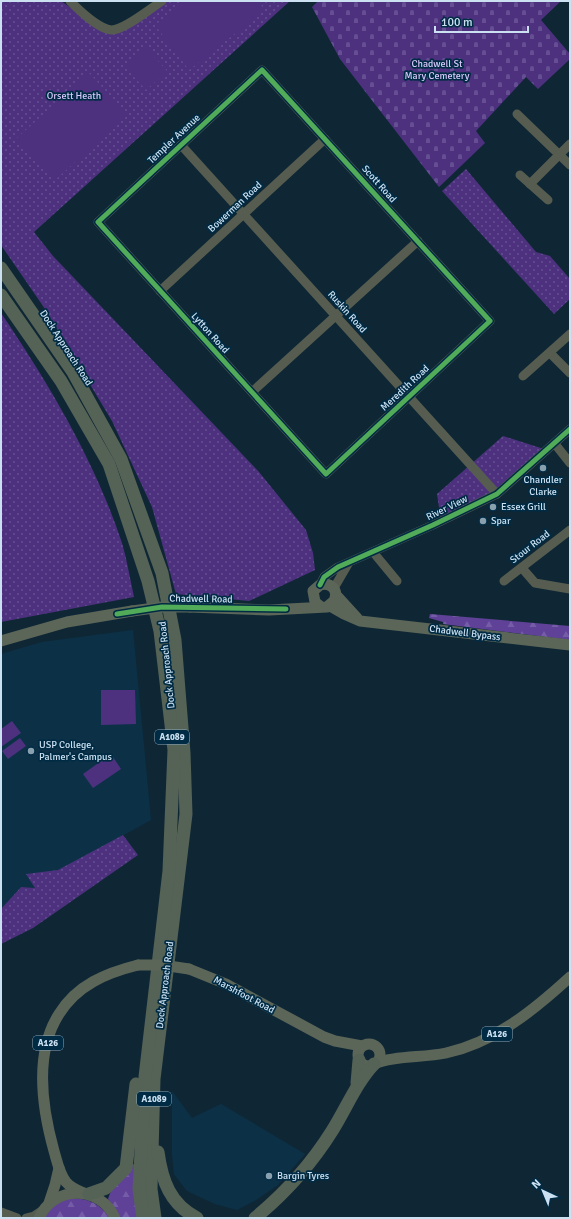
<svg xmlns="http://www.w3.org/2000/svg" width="571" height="1219" font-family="Signika,sans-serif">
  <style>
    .built { fill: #0c3147 }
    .green { fill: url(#green-dots) }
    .forest { fill: url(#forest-firs) }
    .cemetery { fill: url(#cemetery-stones) }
    .pitch { fill: #4d317f }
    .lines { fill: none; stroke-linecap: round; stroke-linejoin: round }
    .minor { stroke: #565d50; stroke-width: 9 }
    .major { stroke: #5b6658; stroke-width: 11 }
    .highway { stroke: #556256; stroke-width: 13 }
    .major-bridge { stroke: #5b6658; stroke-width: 11 }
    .cycleway-casing { stroke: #002b44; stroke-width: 8 }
    .cycleway { stroke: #51ab58; stroke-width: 5 }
    .poi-dot { fill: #89a0af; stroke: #002b44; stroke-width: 1.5 }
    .labels { text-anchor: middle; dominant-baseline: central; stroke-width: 3.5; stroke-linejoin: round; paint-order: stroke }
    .shield { fill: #002b44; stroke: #8eaabd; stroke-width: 1 }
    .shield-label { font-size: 9px; font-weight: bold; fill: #cbe1f1 }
    .park-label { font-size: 10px; fill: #d9c8fd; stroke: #002b44 }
    .street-label { font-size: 10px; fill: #cbe1f1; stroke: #002b44 }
    .poi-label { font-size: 10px; fill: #cbe1f1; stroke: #002b44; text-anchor: start }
  </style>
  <defs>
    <pattern id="green-dots" width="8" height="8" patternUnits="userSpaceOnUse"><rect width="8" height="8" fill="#4d317f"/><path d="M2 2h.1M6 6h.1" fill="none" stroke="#654f92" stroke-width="1.8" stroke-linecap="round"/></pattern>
    <pattern id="forest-firs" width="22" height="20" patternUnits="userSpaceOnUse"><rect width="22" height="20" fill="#604198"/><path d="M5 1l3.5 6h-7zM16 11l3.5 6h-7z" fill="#755ca7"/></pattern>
    <pattern id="cemetery-stones" width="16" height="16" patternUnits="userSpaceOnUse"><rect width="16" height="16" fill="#4d317f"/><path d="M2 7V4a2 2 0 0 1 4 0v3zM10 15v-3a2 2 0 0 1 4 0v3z" fill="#654f92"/></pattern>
  </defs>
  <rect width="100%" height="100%" fill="#0f2735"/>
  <!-- built -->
  <g class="built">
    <path d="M133 630 151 820 58 871 27 874 36 888 21 887 1 909V654L42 642Z"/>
    <path d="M172 1091 192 1118 221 1104 305 1154 278 1185 256 1200 237 1210 215 1204 187 1191 174 1174 172 1154Z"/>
  </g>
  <!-- green -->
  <g class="green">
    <path d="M1 1H61L96 25 121 31 167 1H290L34 232 53 256 259 472 306 530 313 553 315 570 249 601 176 594 152 507 112 421 43 306 1 245Z"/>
    <path d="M466 169 536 252 550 256 570 279V299L554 314 442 191Z"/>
    <path d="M1 313C49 384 95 461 122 543 127 560 130 579 134 597L1 622Z"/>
    <path d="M503 436 547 450 497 494 441 521 437 494Z"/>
    <path d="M123 835 138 855 33 928 1 944V909L21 887 35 888 26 874 58 870Z"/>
  </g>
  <!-- forest -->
  <g class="forest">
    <path d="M430 614 570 626V640L443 624V622L429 618Z"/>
    <path d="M134 1164 139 1218H121L108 1199C112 1187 121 1168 134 1164Z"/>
    <path d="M70 1198C89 1199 98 1202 110 1218H44L54 1205Z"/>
  </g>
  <!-- cemetery -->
  <path class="cemetery" d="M318 1H561L541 20 570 54V59L538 89 526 77 476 131 485 143 439 187 340 59 312 7Z"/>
  <!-- pitch -->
  <g class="pitch">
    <path d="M187 1H258L265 10 189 70 155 25Z"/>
    <path d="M145 47 167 71 146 90 124 66Z"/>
    <path d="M89 73 128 115 55 180 16 139Z"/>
    <path d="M101 690H135L136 724 101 725Z"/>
    <path d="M12 721 21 733 1 747V729Z"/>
    <path d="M20 738 26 746 8 759 2 751Z"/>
    <path d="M111 754 121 769 93 788 83 774Z"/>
  </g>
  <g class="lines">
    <!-- minor -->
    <g class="minor">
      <path d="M70 1C79 10 97 28 111 30 123 31 151 8 162 1"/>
      <path d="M262 70 490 321 326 474 98 222Z"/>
      <path d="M517 114 570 165"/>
      <path d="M181 145 497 494"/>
      <path d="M520 175 548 200"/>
      <path d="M530 184 570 144"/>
      <path d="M160 291 325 139"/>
      <path d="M550 353 570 373"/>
      <path d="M523 376 570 334"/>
      <path d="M252 392 418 241"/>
      <path d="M555 444 570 463"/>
      <path d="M373 552 397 581"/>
      <path d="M522 568 535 583 570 589"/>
      <path d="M504 581 570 530"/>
      <path d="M320 585 324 577 338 567 433 525 497 494 570 429"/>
      <path d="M334 588 348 564"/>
      <path d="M1 1212 17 1218"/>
      <path d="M26 1218 34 1216 43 1210"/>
    </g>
    <!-- major -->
    <g class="major">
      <path d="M336 595 357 618"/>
      <path d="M330 606 344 614 360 621 570 645"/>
      <path d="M190 607 269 610 327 607 334 601C339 590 331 582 320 585L313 591 315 602 321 607"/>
      <path d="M1 641 67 622 132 611"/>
      <path d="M189 969 226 984 324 1037 335 1041 362 1046"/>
      <circle cx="369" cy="1055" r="11"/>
      <path d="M376 1063C398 1055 423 1058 446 1053 495 1042 534 1010 570 977"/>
      <path d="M84 1193C77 1190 71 1188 66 1182 59 1173 57 1161 54 1151 42 1108 34 1053 59 1014 77 985 106 973 138 965"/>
      <path d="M49 1203 55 1185 59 1168"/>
      <path d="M39 1218C54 1185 100 1185 115 1218"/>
    </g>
    <!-- highway -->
    <g class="highway">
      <path d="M1 268 73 372 121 459 162 573 175 640 184 753 186 814 154 1079 151 1189 155 1218"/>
      <path d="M1 295 61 381 109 464 148 581 160 631 174 750 169 871 145 1077 139 1189 143 1218"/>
      <path d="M357 1083 359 1060"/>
      <path d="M158 1152C162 1181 170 1204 197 1218"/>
      <path d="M89 1194 106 1188 126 1168 136 1084"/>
      <path d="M255 1218C284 1194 312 1163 332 1131 346 1109 356 1083 374 1064"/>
    </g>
    <!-- major-bridge -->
    <g class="major-bridge">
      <path d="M132 611 162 607H190"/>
      <path d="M138 965H162L189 969"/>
    </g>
    <!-- cycleway casing -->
    <g class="cycleway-casing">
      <g id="cycleway">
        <path d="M262 70 490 321 326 474 98 222Z"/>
        <path d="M320 585 324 577 338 567 433 525 497 494 570 429"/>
        <path d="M117 614 162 607 286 609"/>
      </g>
    </g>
    <!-- cycleway -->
    <use href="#cycleway" class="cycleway"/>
  </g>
  <!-- markers -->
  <g class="poi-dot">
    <circle cx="543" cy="468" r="4"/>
    <circle cx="493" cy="507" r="4"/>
    <circle cx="483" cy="521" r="4"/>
    <circle cx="31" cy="751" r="4"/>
    <circle cx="269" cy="1176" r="4"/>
  </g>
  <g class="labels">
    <!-- shield labels -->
    <g class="shield">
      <rect x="155" y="730" width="34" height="14" rx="3"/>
      <rect x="482" y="1027" width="30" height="14" rx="3"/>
      <rect x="33" y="1036" width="30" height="14" rx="3"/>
      <rect x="137" y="1092" width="34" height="14" rx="3"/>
    </g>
    <g class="shield-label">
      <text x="172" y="737">A1089</text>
      <text x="497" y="1034">A126</text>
      <text x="48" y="1043">A126</text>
      <text x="154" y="1099">A1089</text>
    </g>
    <!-- park labels -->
    <g class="park-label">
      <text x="437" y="64">Chadwell St<tspan x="437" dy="12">Mary Cemetery</tspan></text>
      <text x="74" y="96">Orsett Heath</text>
    </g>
    <!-- street labels -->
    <g class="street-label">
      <text transform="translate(174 139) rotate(-43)">Templer Avenue</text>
      <text transform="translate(379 184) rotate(48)">Scott Road</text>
      <text transform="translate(235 207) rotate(-43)">Bowerman Road</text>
      <text transform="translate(347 312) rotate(48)">Ruskin Road</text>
      <text transform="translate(210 333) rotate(48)">Lytton Road</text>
      <text transform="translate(66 348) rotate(57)">Dock Approach Road</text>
      <text transform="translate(405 388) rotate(-43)">Meredith Road</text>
      <text transform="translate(447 508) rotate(-26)">River View</text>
      <text transform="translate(530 547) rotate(-38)">Stour Road</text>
      <text transform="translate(201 599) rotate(1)">Chadwell Road</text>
      <text transform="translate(465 633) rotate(7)">Chadwell Bypass</text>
      <text transform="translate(167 665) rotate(-96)">Dock Approach Road</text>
      <text transform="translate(165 985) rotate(-83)">Dock Approach Road</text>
      <text transform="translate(244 995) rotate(28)">Marshfoot Road</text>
    </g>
    <!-- poi labels -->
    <g class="poi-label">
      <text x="543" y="480" text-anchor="middle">Chandler<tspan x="543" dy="12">Clarke</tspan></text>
      <text x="501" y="507">Essex Grill</text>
      <text x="491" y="521">Spar</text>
      <text x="39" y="745">USP College,<tspan x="39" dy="12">Palmer's Campus</tspan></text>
      <text x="277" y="1176">Bargin Tyres</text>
    </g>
  </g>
  <!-- border -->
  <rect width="571" height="1219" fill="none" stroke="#cbe1f1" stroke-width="4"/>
  <!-- north arrow -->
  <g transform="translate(543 1191) rotate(316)" stroke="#002b44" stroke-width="3" paint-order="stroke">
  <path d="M0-3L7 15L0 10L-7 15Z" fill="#cbe1f1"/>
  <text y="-6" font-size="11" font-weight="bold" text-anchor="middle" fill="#cbe1f1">N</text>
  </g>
  <!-- scale -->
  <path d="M435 26v6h93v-6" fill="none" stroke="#cbe1f1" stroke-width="2"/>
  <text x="441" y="26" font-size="12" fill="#cbe1f1" stroke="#002b44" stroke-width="3" paint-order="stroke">100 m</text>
</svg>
